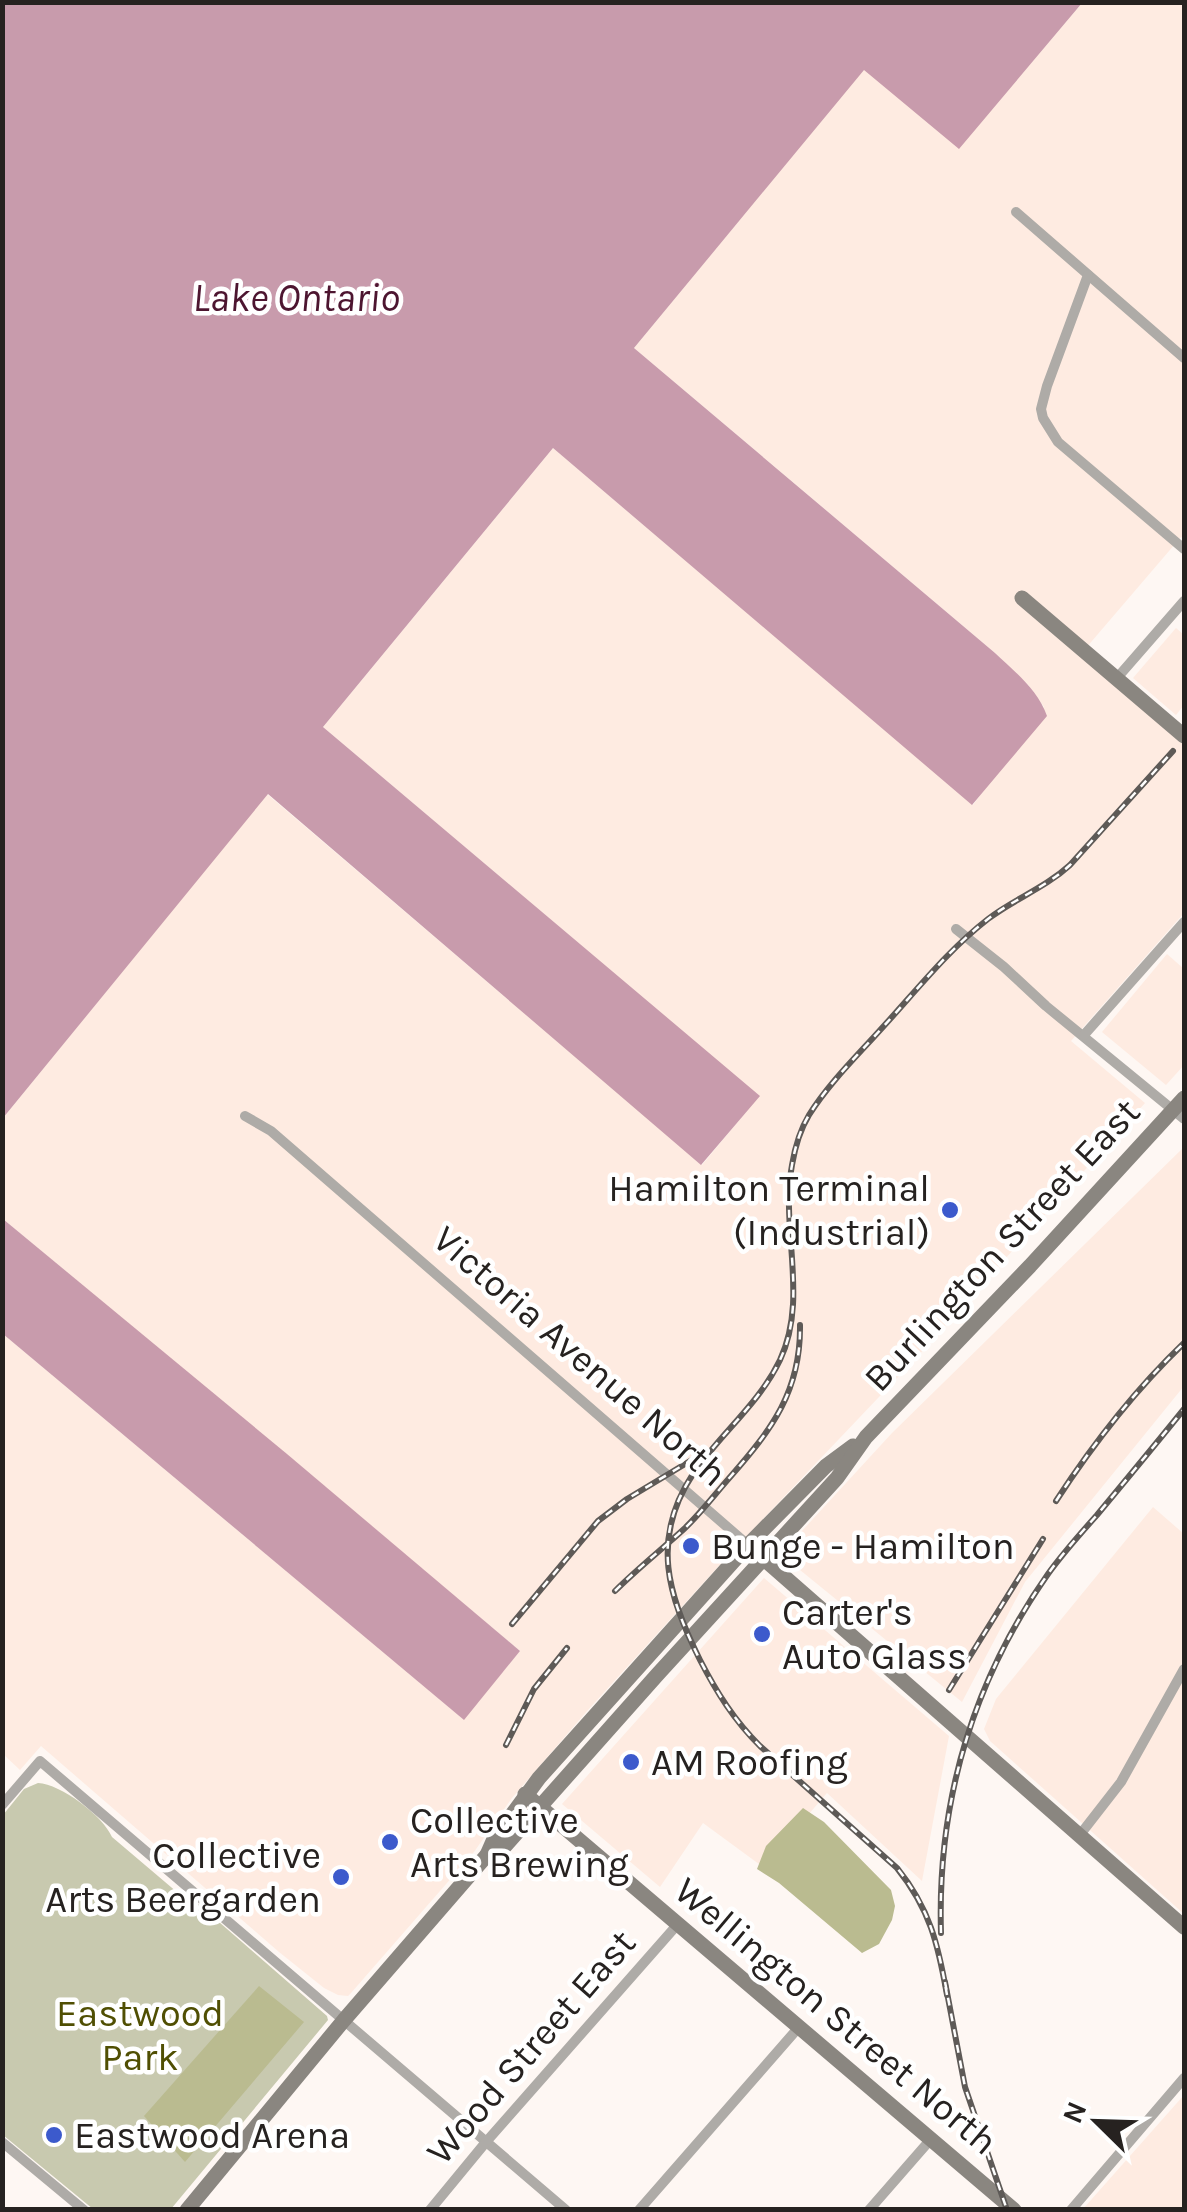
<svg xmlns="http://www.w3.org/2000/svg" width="1187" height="2212" font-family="Karla,sans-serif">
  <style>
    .built { fill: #feebe1 }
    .green { fill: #c8c9af }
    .forest { fill: #babb90 }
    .water { fill: #c89bac }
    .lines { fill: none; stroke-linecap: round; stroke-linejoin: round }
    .street { stroke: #aeaba7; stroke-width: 10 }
    .secondary { stroke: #8a8680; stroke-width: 15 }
    .rail-casing { stroke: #5e5a57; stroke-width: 6 }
    .rail { stroke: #fff; stroke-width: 2.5; stroke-dasharray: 8; stroke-linecap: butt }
    .poi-dot { fill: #3c5acc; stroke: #fff; stroke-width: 4 }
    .labels { text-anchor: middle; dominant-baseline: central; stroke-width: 9; stroke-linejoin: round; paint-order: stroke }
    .poi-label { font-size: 38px; fill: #262220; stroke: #fff; text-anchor: start }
    .street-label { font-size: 38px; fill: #262220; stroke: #fff }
    .park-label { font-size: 38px; fill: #504f03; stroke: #fff }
    .water-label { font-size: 40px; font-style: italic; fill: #4d1530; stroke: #fff }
  </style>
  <rect width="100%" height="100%" fill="#fef7f3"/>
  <!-- built -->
  <g class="built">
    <path d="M1082 3H1184V539L1181 537 1080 655 1184 745V913L1071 1041 1145 1103 917 1357 726 1558 588 1710 512 1798 474 1852 351 1993 348 1996 338 1995 324 1988 279 1952 41 1746 20 1770 3 1754V1334L463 1719 520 1651 3 1219V1118L267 794 702 1165 759 1096 323 727 553 448 973 805 1044 707 1029 686 995 653 634 348 864 69 959 148Z"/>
    <path d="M1176 628 1184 635V705L1176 715 1133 678Z"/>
    <path d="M1167 954 1184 969V1065L1166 1085 1102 1032Z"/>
    <path d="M1184 1147V1386L1025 1582 962 1702 789 1561V1545L892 1433Z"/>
    <path d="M1153 1507 1184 1534V1914L990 1741 984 1729 996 1699Z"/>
    <path d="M764 1578 949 1736 922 1881 827 1793 763 1867 703 1823 660 1887 562 1804Z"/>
    <path d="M1184 2095V2209H1083Z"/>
  </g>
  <!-- green -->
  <path class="green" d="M38 1783C61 1784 103 1816 112 1837L178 1893 188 1895 327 2016 328 2020 171 2209H93L3 2135V1815L24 1789Z"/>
  <!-- forest -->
  <g class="forest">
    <path d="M803 1808 824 1822 891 1890 895 1906 892 1920 879 1944 862 1953 779 1883 757 1869 766 1846Z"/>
    <path d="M259 1986 304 2022 185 2162 144 2116Z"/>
  </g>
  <!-- water -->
  <g class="water">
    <path d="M3 2 1082 3 959 149 864 70 634 348 995 653C1014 671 1038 690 1047 716L972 805 553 448 323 727 760 1096 701 1165 268 794 3 1118Z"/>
    <path d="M3 1219 287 1454 520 1651 464 1720 3 1334Z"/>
  </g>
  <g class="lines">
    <!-- street -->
    <g class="street">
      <path d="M1016 212 1184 358"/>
      <path d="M1088 275 1047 386 1041 409 1043 418 1058 442 1184 549"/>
      <path d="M1117 678 1184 601"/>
      <path d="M956 929 1004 967 1046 1006 1184 1119"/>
      <path d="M1084 1035 1184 922"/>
      <path d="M245 1116 271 1131 748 1545"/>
      <path d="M2 1805 40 1761 566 2210"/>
      <path d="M1079 1836 1121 1782 1184 1669"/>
      <path d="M2 2142 84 2210"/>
      <path d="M430 2210 486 2142 677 1925"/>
      <path d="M639 2210 799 2027"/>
      <path d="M869 2210 931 2139"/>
      <path d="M1071 2210 1184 2078"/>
    </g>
    <!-- secondary -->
    <g class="secondary">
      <path d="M1022 598 1184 736"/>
      <path d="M748 1545 1184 1927"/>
      <path d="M525 1794 1014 2210"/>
      <path d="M487 1855 494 1839 539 1778 748 1545 826 1466 853 1446"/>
      <path d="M187 2210 344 2020 487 1855 505 1846 657 1675 837 1478 866 1437 1030 1266 1184 1098"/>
    </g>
    <!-- rail casing -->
    <g class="rail-casing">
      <g id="rail">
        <path d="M1056 1501C1093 1444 1135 1390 1184 1343"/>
        <path d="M615 1591C637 1569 661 1550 684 1529 701 1513 715 1494 731 1476 772 1429 801 1391 800 1325"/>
        <path d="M512 1624 598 1521 627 1499 700 1455"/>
        <path d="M949 1690 1043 1539"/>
        <path d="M506 1745 534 1689 567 1648"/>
        <path d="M941 1933C937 1802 973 1681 1048 1574 1063 1553 1080 1534 1097 1515 1126 1480 1155 1445 1184 1409"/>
        <path d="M945 1982 965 2087 1007 2210"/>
        <path d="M947 1995C938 1944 930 1909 897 1868L760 1746C734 1720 717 1693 700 1660 668 1596 650 1539 693 1474 720 1434 759 1404 780 1360 809 1298 780 1229 792 1165 795 1147 800 1130 809 1115 829 1083 857 1056 882 1028 916 991 948 950 988 919 1014 899 1045 888 1070 865L1173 751"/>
      </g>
    </g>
    <!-- rail -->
    <use href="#rail" class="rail"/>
  </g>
  <!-- markers -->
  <g class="poi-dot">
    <circle cx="950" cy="1210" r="10"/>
    <circle cx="691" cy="1546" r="10"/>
    <circle cx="762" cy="1634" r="10"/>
    <circle cx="631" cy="1762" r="10"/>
    <circle cx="390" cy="1842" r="10"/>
    <circle cx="341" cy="1877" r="10"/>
    <circle cx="54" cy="2135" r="10"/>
  </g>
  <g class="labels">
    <!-- poi labels -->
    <g class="poi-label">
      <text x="930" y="1188" text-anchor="end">Hamilton Terminal<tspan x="930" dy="44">(Industrial)</tspan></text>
      <text x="711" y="1546">Bunge - Hamilton</text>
      <text x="782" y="1612">Carter's<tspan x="782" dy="44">Auto Glass</tspan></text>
      <text x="651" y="1762">AM Roofing</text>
      <text x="410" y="1820">Collective<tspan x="410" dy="44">Arts Brewing</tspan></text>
      <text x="321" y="1855" text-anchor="end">Collective<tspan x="321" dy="44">Arts Beergarden</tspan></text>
      <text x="74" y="2135">Eastwood Arena</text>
    </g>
    <!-- street labels -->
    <g class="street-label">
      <text transform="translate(1002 1245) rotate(-47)">Burlington Street East</text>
      <text transform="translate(580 1356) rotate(41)">Victoria Avenue North</text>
      <text transform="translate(836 2016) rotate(40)">Wellington Street North</text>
      <text transform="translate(531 2047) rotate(-49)">Wood Street East</text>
    </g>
    <!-- park labels -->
    <g class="park-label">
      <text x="140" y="2013">Eastwood<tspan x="140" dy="44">Park</tspan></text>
    </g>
    <!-- water labels -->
    <g class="water-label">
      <text x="296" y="297">Lake Ontario</text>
    </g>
  </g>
  <!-- border -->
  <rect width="1187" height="2212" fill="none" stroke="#262220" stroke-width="10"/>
  <!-- north arrow -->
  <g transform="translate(1097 2122) rotate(293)" stroke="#ffffff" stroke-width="8" paint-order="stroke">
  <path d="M0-8L18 38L0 25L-18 38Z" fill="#262220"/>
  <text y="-15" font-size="28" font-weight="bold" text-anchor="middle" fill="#262220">N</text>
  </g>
</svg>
